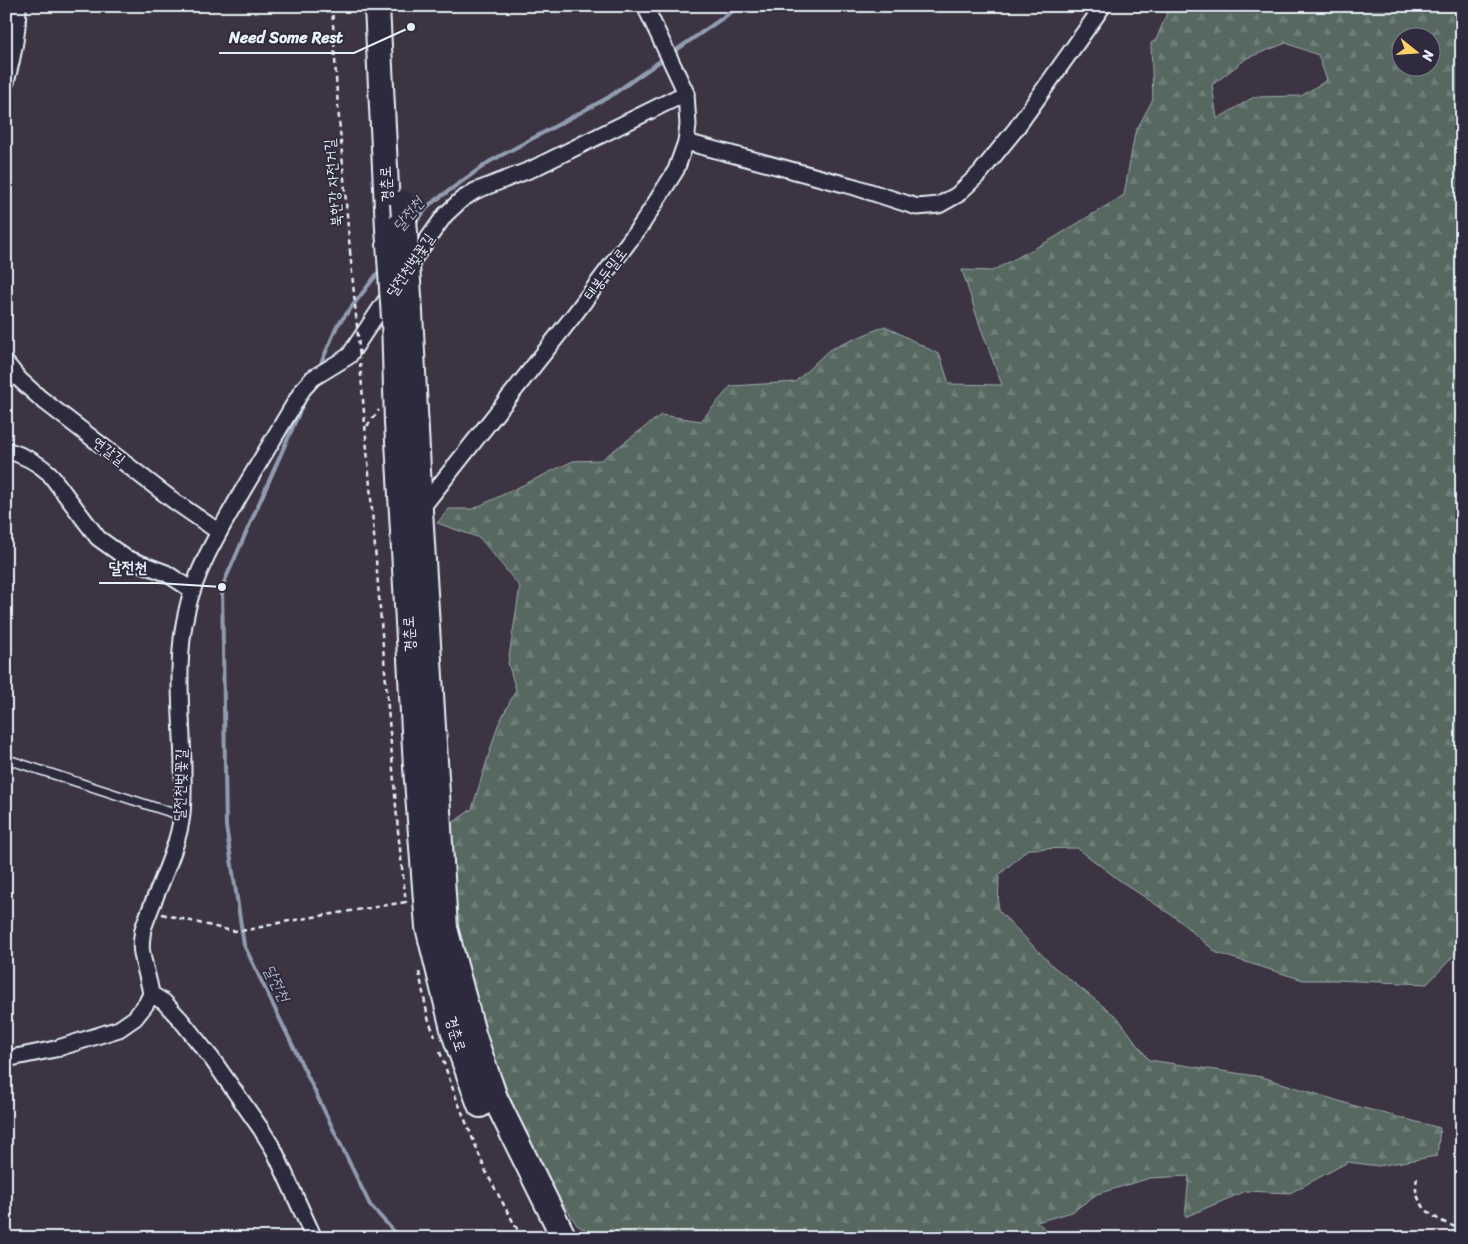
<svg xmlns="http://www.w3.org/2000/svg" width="1468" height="1244" font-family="Sriracha,'Poor Story',sans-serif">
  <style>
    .forest { fill: url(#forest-firs); stroke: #9facac; fill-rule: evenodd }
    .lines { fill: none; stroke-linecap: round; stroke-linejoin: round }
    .stream { stroke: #919cb0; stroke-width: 4 }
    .service-casing { stroke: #e8f1f8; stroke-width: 11 }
    .minor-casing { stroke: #e8f1f8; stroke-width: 19 }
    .primary-casing { stroke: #e8f1f8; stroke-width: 28 }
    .path { stroke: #e8f1f8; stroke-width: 2.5; stroke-dasharray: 5 4; stroke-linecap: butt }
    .service { stroke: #2f2a3d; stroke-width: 8 }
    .minor { stroke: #2f2a3d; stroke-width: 15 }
    .primary { stroke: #2f2a3d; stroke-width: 24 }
    .primary-bridge-casing { stroke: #e8f1f8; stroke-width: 28; stroke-linecap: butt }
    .path-bridge { stroke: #e8f1f8; stroke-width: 2.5; stroke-dasharray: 5 4; stroke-linecap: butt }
    .primary-bridge { stroke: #2f2a3d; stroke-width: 24 }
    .labels { text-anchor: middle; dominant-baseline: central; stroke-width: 4; stroke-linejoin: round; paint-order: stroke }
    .street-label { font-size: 15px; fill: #e8f1f8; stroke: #2f2a3d }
    .water-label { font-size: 16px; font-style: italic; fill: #aeb9c8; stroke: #2f2a3d }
    .leader { fill: none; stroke: #e8f1f8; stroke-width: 2 }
    .callout-dot { fill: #e8f1f8; stroke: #2f2a3d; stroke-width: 2 }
    .callout-label { font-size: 16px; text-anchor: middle; font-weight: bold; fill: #e8f1f8; stroke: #2f2a3d; stroke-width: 4; stroke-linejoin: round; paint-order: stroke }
  </style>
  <defs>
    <pattern id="forest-firs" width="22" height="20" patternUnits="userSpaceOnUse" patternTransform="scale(1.25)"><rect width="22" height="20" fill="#566861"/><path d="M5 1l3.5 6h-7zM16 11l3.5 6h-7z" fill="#6e7e78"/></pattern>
  </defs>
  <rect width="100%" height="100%" fill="#3c3443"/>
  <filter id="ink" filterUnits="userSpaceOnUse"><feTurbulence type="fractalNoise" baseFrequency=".02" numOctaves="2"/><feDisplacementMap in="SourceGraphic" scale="10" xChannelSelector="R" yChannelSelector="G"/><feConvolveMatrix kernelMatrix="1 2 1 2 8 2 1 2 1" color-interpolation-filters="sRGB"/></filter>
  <g filter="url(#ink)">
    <!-- forest -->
    <path class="forest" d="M1170 6H1462V947L1427 984 1334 980H1303L1217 953 1176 918 1119 880 1077 848 1028 849 999 875 998 910 1054 967 1118 1018 1149 1060 1262 1077 1352 1105 1440 1128 1437 1156 1378 1166 1348 1162 1290 1193 1246 1191 1185 1217 1189 1176 1150 1178 1097 1194 1072 1212 1037 1222 1055 1238H597L577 1225 536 1162 484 1032 450 909 451 824 472 809 498 725 516 690 508 663 520 587 480 538 437 523 449 509H473L573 461 601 460 661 415 701 421 731 386 795 382 829 350 885 326 940 355 949 384 1002 385 980 326 962 270 992 271 1052 239 1124 195 1135 133 1153 99 1151 43 1156 40ZM1400 38H1430V68H1400ZM1286 43 1318 55 1327 80 1301 96 1254 97 1217 119 1212 85 1247 58Z"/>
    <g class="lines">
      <!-- stream -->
      <g class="stream">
        <path d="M672 53 740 6"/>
        <path d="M414 225 429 205 489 162 609 97 666 57"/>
        <path d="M319 368 337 326 381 269"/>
        <path d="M304 402 222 587 226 826 244 945 370 1205 400 1238"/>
      </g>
      <!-- service casing -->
      <g class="service-casing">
        <path id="service" d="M6 759 182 816"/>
      </g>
      <!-- minor casing -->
      <g class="minor-casing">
        <g id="minor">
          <path d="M6 82C13 57 18 32 18 6"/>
          <path d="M686 142 855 187 917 207 939 205 957 195 980 173 1015 130 1103 6"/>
          <path d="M407 268 445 215 461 200 475 191 532 169 686 93"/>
          <path d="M6 363 19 379 40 398 174 501 219 532"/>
          <path d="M6 450C23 455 36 461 49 473L98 538 126 558 166 573 192 590"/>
          <path d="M420 510 574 315 642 224 676 170 686 142 688 125 686 93 645 6"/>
          <path d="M6 1059 55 1049 119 1029 135 1018 146 1004 151 994"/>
          <path d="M314 1238 274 1150 261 1129 212 1059 180 1019 164 1002 151 994C149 980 144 967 142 953 140 945 142 937 143 929 155 893 178 851 182 814 188 746 171 676 187 610 196 568 222 527 243 490 263 456 283 423 303 389L313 378 349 356 392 291"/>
        </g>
      </g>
      <!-- primary casing -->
      <g class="primary-casing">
        <g id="primary">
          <path d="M377 6 388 228"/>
          <path d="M410 312 420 510 445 928 474 1037 495 1098 564 1238"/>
          <path d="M394 318 397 423 416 767 428 927 454 1033 480 1105"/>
        </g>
      </g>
      <!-- path -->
      <g class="path">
        <path d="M332 6 337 94 350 251"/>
        <path d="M360 363 398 831 406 903"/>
        <path d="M367 426 379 410"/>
        <path d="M162 914 232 931 248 930 283 922 406 902"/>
        <path d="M419 972 428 1018 435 1037"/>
        <path d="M440 1052 455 1095 487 1174 522 1238"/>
        <path d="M1417 1178C1416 1183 1415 1189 1417 1194 1422 1213 1444 1224 1462 1229"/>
      </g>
      <!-- service -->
      <use href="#service" class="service"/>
      <!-- minor -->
      <use href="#minor" class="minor"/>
      <!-- primary -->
      <use href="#primary" class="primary"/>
      <!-- primary-bridge casing -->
      <g class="primary-bridge-casing">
        <g id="primary-bridge">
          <path d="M403 203 410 312"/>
          <path d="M388 228 394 318"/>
        </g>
      </g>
      <!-- path-bridge -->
      <path class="path-bridge" d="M350 251 360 359"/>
      <!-- primary-bridge -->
      <use href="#primary-bridge" class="primary-bridge"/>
    </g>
  </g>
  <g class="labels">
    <!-- street labels -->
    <g class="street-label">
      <text transform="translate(333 183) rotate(-95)">북한강 자전거길</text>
      <text transform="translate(386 184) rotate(-93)">경춘로</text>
      <text transform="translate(410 265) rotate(-56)">달전천벚꽃길</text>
      <text transform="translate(605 274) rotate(-53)">태봉두밀로</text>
      <text transform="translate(109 451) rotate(37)">연갈길</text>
      <text transform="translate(409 634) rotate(-93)">경춘로</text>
      <text transform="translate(180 785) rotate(-88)">달전천벚꽃길</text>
      <text transform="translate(456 1034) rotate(73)">경춘로</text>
    </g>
    <!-- water labels -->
    <g class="water-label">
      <text transform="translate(408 214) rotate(-51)">달전천</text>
      <text transform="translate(277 983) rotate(64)">달전천</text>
    </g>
  </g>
  <!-- callouts -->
  <path class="leader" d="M411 27L354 53H219M222 587L157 583H99"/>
  <g class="callout-dot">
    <circle cx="411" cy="27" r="5"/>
    <circle cx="222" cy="587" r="5"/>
  </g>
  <g class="callout-label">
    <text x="286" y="43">Need Some Rest</text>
    <text x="128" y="573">달전천</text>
  </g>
  <!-- margin -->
  <rect width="1468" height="1244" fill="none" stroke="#2f2a3d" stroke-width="25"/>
  <rect x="12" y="12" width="1443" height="1219" fill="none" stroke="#e8f1f8" stroke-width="2" filter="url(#ink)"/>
  <!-- north arrow -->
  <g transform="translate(1416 52) rotate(107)"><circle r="24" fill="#2f2a3d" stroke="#797a88"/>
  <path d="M0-4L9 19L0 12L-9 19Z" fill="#ffd166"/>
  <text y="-8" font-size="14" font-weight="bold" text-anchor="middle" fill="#e8f1f8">N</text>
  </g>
</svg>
